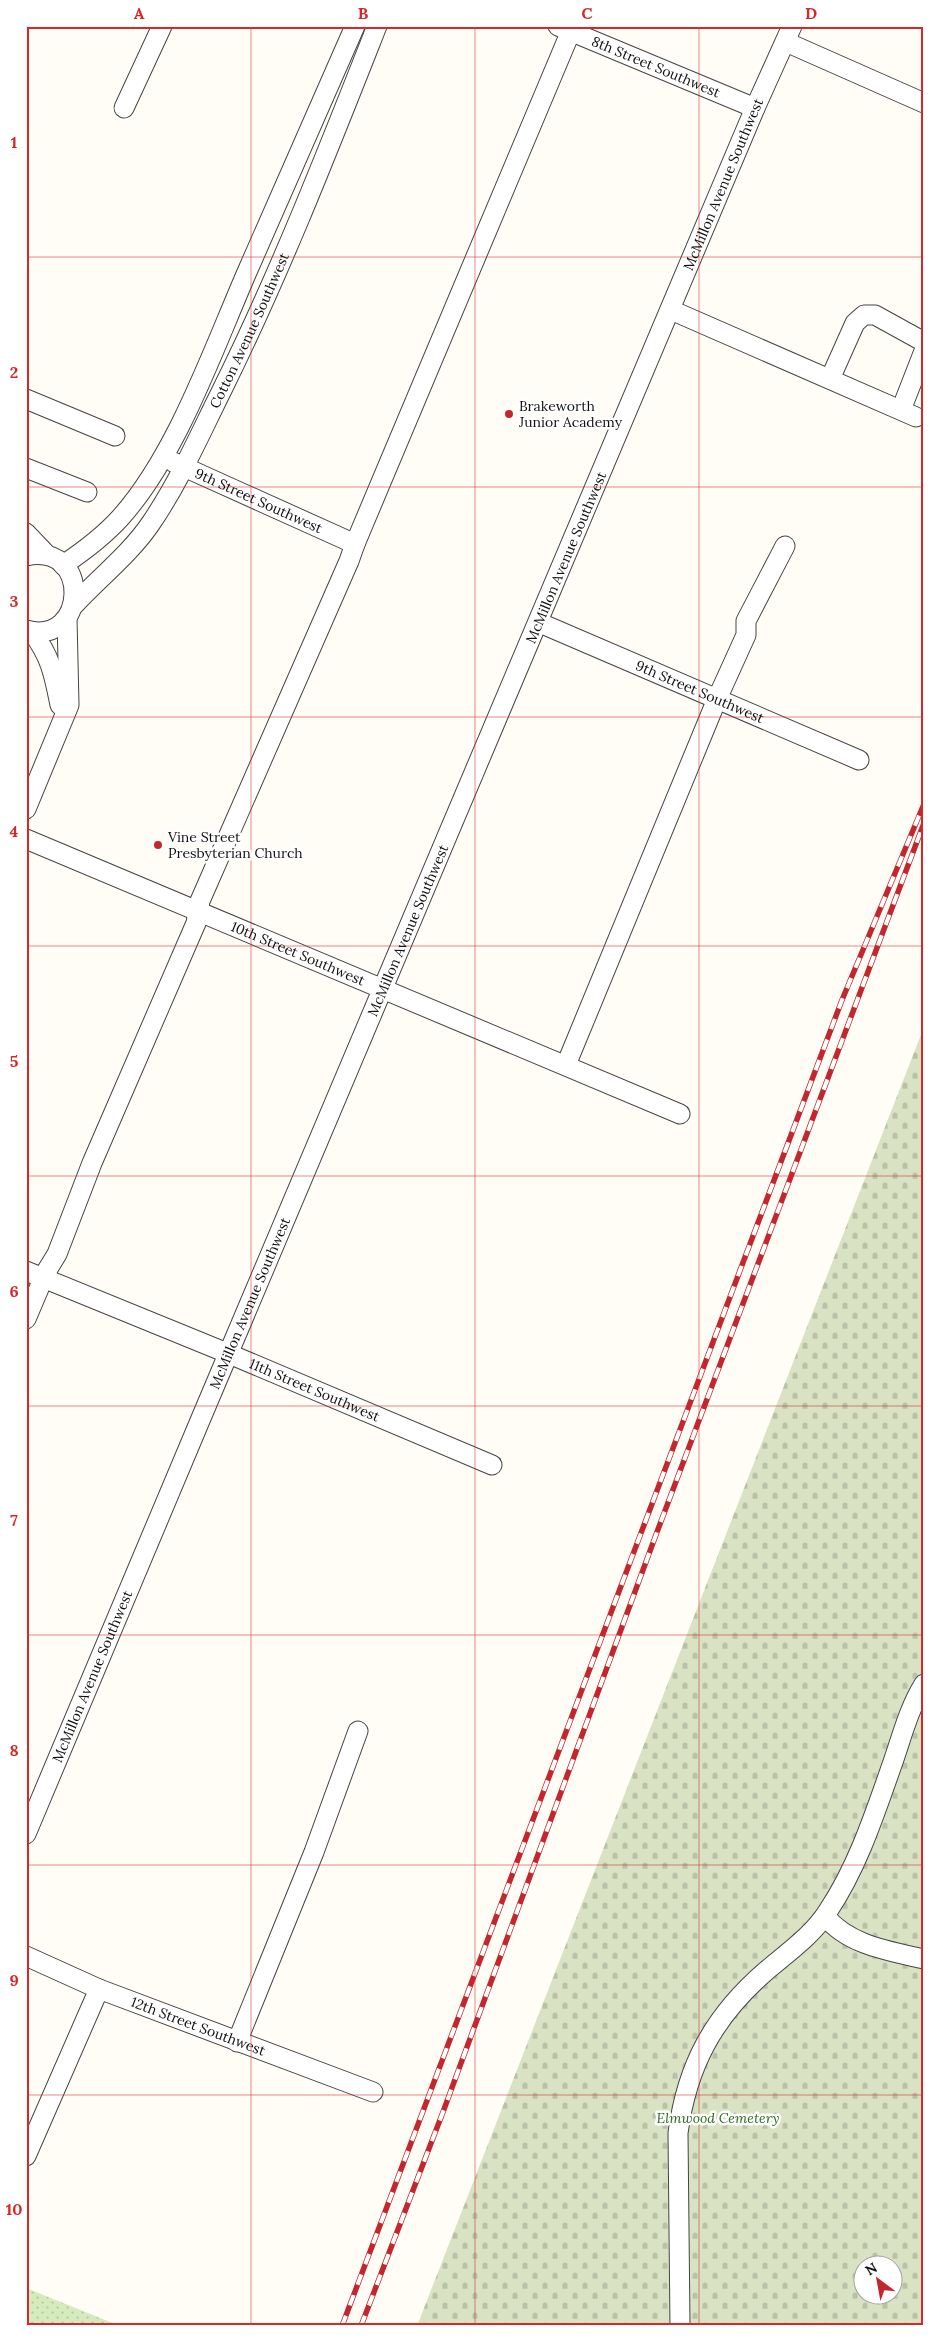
<svg xmlns="http://www.w3.org/2000/svg" width="950" height="2352" font-family="Lora,serif">
  <style>
    .grass { fill: url(#grass-dots) }
    .cemetery { fill: url(#cemetery-stones); fill-rule: evenodd }
    .lines { fill: none; stroke-linecap: round; stroke-linejoin: round }
    .minor-casing { stroke: #444; stroke-width: 21 }
    .minor { stroke: #fff; stroke-width: 19 }
    .rail-casing { stroke: #c4262e; stroke-width: 5.5 }
    .rail { stroke: #fff; stroke-width: 4; stroke-dasharray: 11; stroke-linecap: butt }
    .grid { fill: none; stroke: #d62828; stroke-width: 1; stroke-opacity: 0.55 }
    .poi-dot { fill: #c4262e; stroke: #fff; stroke-width: 2 }
    .labels { text-anchor: middle; dominant-baseline: central; stroke-width: 5; stroke-linejoin: round; paint-order: stroke }
    .street-label { font-size: 14px; fill: #111; stroke: #fff }
    .poi-label { font-size: 14px; fill: #111; stroke: #fff; text-anchor: start }
    .park-label { font-size: 14px; font-style: italic; fill: #2f6b1f; stroke: #fff }
    .neatline { fill: none; stroke: #d62828; stroke-width: 2 }
    .grid-label { font-size: 16px; text-anchor: middle; font-weight: bold; fill: #d62828 }
  </style>
  <defs>
    <pattern id="grass-dots" width="8" height="8" patternUnits="userSpaceOnUse" patternTransform="scale(1.25)"><rect width="8" height="8" fill="#d5ebbd"/><path d="M2 2h.1M6 6h.1" fill="none" stroke="#b6c8a1" stroke-width="1.8" stroke-linecap="round"/></pattern>
    <pattern id="cemetery-stones" width="16" height="16" patternUnits="userSpaceOnUse" patternTransform="scale(1.25)"><rect width="16" height="16" fill="#d9e3c4"/><path d="M2 7V4a2 2 0 0 1 4 0v3zM10 15v-3a2 2 0 0 1 4 0v3z" fill="#b9c2a7"/></pattern>
  </defs>
  <rect width="100%" height="100%" fill="#fffdf5"/>
  <!-- grass -->
  <path class="grass" d="M26 2288 120 2326H26Z"/>
  <!-- cemetery -->
  <path class="cemetery" d="M924 1027V2326H417ZM862 2264H892V2294H862Z"/>
  <g class="lines">
    <!-- minor casing -->
    <g class="minor-casing">
      <g id="minor">
        <path id="s1" d="M558 26 755 108"/>
        <path d="M786 42 924 103"/>
        <path d="M124 108 162 26"/>
        <path d="M671 310 916 417"/>
        <path d="M830 379 855 323 864 315H875L924 342"/>
        <path d="M26 399 115 436"/>
        <path d="M901 410 924 351"/>
        <path id="s2" d="M173 462 355 544"/>
        <path d="M26 468 87 492"/>
        <path d="M26 533 47 555"/>
        <path d="M26 556C92 541 88 647 26 630"/>
        <path d="M63 565C84 551 104 536 121 517 177 454 213 350 247 272 283 190 319 108 355 26"/>
        <path id="s3" d="M74 605C99 578 130 554 151 523 179 482 199 436 221 392 280 273 328 150 377 26"/>
        <path id="s4" d="M540 623 859 760"/>
        <path d="M32 632C51 657 54 675 60 705"/>
        <path d="M26 809 69 705 67 618"/>
        <path id="s5" d="M26 839 680 1114"/>
        <path d="M566 1065 717 699 746 635V621L785 546"/>
        <path id="s6" d="M26 1271 227 1353 492 1465"/>
        <path d="M26 1319 46 1272 57 1254 92 1163 196 923 200 901 349 561 355 544 573 26"/>
        <path id="s7" d="M26 1834C267 1258 514 685 755 108L792 26"/>
        <path d="M825 1916C848 1945 889 1951 924 1959"/>
        <path id="s8" d="M26 1956 99 1989 373 2092"/>
        <path d="M237 2042 314 1852 358 1731"/>
        <path d="M26 2156 99 1989"/>
        <path d="M680 2326 678 2133C687 2065 714 2016 766 1971 787 1953 813 1935 828 1911 858 1866 875 1813 893 1762 902 1736 909 1708 924 1684"/>
      </g>
    </g>
    <!-- minor -->
    <use href="#minor" class="minor"/>
    <!-- rail casing -->
    <g class="rail-casing">
      <g id="rail">
        <path d="M342 2326 842 1000 924 804"/>
        <path d="M361 2326 443 2112 657 1532 924 823"/>
      </g>
    </g>
    <!-- rail -->
    <use href="#rail" class="rail"/>
  </g>
  <!-- grid -->
  <path class="grid" d="M251 26V2326M475 26V2326M699 26V2326M26 257H924M26 487H924M26 717H924M26 946H924M26 1176H924M26 1406H924M26 1635H924M26 1865H924M26 2095H924"/>
  <!-- markers -->
  <g class="poi-dot">
    <circle cx="509" cy="414" r="5"/>
    <circle cx="158" cy="845" r="5"/>
  </g>
  <g class="labels">
    <!-- street labels -->
    <g class="street-label">
      <text stroke="none"><textPath href="#s1" startOffset="106">8th Street Southwest</textPath></text>
      <text stroke="none"><textPath href="#s7" startOffset="1791">McMillon Avenue Southwest</textPath></text>
      <text stroke="none"><textPath href="#s3" startOffset="329">Cotton Avenue Southwest</textPath></text>
      <text stroke="none"><textPath href="#s2" startOffset="94">9th Street Southwest</textPath></text>
      <text stroke="none"><textPath href="#s7" startOffset="1386">McMillon Avenue Southwest</textPath></text>
      <text stroke="none"><textPath href="#s4" startOffset="174">9th Street Southwest</textPath></text>
      <text stroke="none"><textPath href="#s7" startOffset="981">McMillon Avenue Southwest</textPath></text>
      <text stroke="none"><textPath href="#s5" startOffset="295">10th Street Southwest</textPath></text>
      <text stroke="none"><textPath href="#s7" startOffset="576">McMillon Avenue Southwest</textPath></text>
      <text stroke="none"><textPath href="#s6" startOffset="312">11th Street Southwest</textPath></text>
      <text stroke="none"><textPath href="#s7" startOffset="171">McMillon Avenue Southwest</textPath></text>
      <text stroke="none"><textPath href="#s8" startOffset="186">12th Street Southwest</textPath></text>
    </g>
    <!-- poi labels -->
    <g class="poi-label">
      <text x="519" y="406">Brakeworth<tspan x="519" dy="16">Junior Academy</tspan></text>
      <text x="168" y="837">Vine Street<tspan x="168" dy="16">Presbyterian Church</tspan></text>
    </g>
    <!-- park labels -->
    <g class="park-label">
      <text x="718" y="2118">Elmwood Cemetery</text>
    </g>
  </g>
  <!-- border -->
  <rect width="950" height="2352" fill="none" stroke="#ffffff" stroke-width="55"/>
  <!-- north arrow -->
  <g transform="translate(878 2280) rotate(328)"><circle r="24" fill="#ffffff" stroke="#a0a0a0"/>
  <path d="M0-4L9 19L0 12L-9 19Z" fill="#c4262e"/>
  <text y="-8" font-size="14" font-weight="bold" text-anchor="middle" fill="#111111">N</text>
  </g>
  <rect x="28" y="28" width="894" height="2296" class="neatline"/>
  <g class="grid-label">
    <text x="139" y="19">A</text>
    <text x="363" y="19">B</text>
    <text x="587" y="19">C</text>
    <text x="811" y="19">D</text>
    <text x="14" y="148">1</text>
    <text x="14" y="378">2</text>
    <text x="14" y="607">3</text>
    <text x="14" y="837">4</text>
    <text x="14" y="1067">5</text>
    <text x="14" y="1297">6</text>
    <text x="14" y="1526">7</text>
    <text x="14" y="1756">8</text>
    <text x="14" y="1986">9</text>
    <text x="14" y="2215">10</text>
  </g>
</svg>
